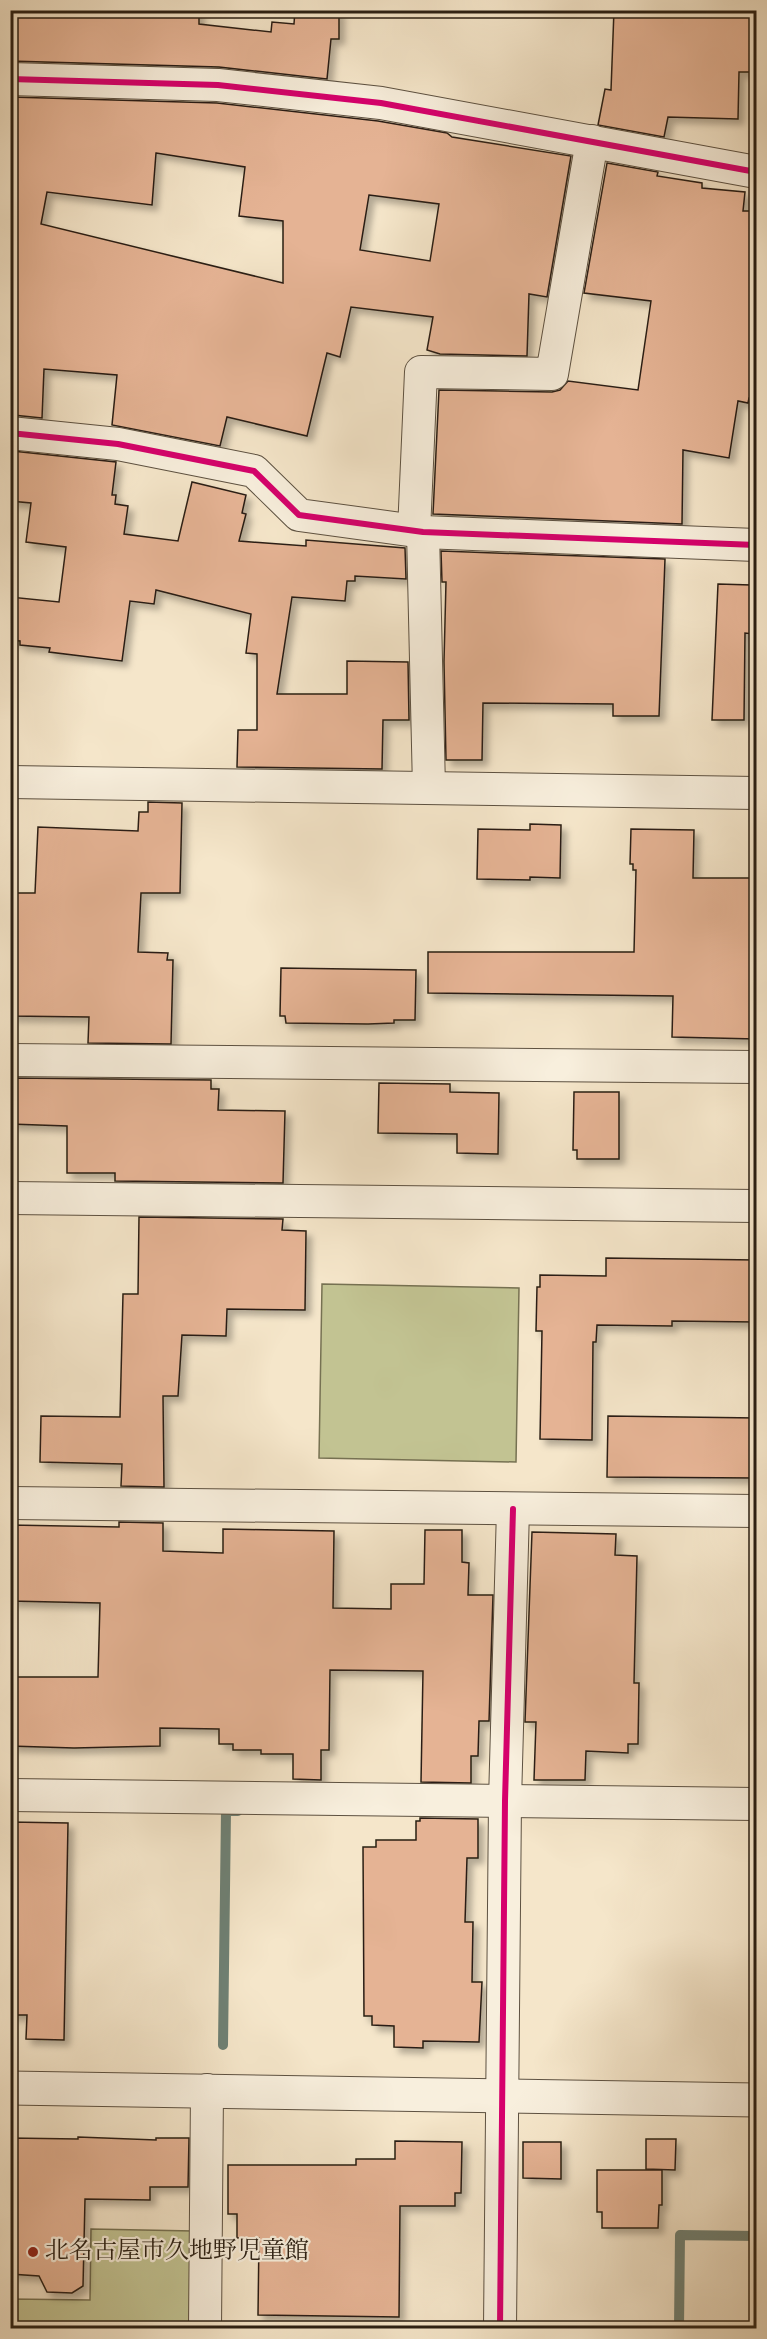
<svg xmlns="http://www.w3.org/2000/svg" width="767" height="2339" font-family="Vollkorn,'Noto Serif JP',serif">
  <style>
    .green { fill: #c2c392; stroke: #767152; stroke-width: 1.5 }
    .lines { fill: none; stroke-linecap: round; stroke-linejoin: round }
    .stream { stroke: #6e8074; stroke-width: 10 }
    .building { fill: #e5b394; stroke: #2a1f13; stroke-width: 1.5; fill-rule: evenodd; filter: url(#shadow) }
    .minor-casing { stroke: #5d5141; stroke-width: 34 }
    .tertiary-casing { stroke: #5d5141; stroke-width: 35 }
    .minor { stroke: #f8efdd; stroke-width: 32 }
    .tertiary { stroke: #f8efdd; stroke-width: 33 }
    .cycleway-casing { stroke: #f8efdd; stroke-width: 10 }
    .cycleway { stroke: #d6006c; stroke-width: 6 }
    .poi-dot { fill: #8f2418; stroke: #f8efdd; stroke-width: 2 }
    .labels { text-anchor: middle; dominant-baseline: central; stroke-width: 4.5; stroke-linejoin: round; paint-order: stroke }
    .poi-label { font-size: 24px; fill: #2a1f13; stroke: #f8efdd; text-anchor: start }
  </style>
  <defs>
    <filter id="shadow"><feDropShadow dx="5.5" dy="5.5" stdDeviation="3" flood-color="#0004"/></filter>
  </defs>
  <rect width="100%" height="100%" fill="#f5e6ca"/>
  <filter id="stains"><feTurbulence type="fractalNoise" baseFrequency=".00333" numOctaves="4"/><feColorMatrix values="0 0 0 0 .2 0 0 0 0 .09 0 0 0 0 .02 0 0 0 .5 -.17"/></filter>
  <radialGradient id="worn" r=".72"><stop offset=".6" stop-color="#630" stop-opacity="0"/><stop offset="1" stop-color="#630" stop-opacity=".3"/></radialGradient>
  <!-- green -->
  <g class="green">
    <path d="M322 1284 519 1288 516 1462 319 1458Z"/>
    <path d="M91 2229 193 2231 192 2328H11V2299L90 2300Z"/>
  </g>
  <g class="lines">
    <!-- stream -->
    <g class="stream">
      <path d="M223 2045 226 1811H238"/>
      <path d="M679 2328 680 2235 756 2236"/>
    </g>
  </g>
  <!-- building -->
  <g class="building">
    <path d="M98 10H199V24L271 32 272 22 294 24 295 10H339V39H331L327 79 219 67 10 61V15L98 16Z"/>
    <path d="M614 10H679L756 15V72H739L738 119 668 117 664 137 598 125 605 89 611 90Z"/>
    <path d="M10 97 217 103 378 121 447 133 452 137 571 156 547 297 529 294 527 356 440 354 427 350 433 317 351 307 340 357 327 353 307 436 227 417 220 446 112 425 117 375 44 369 42 418 13 415 14 354H10ZM156 153 245 167 239 216 283 221V283L41 224 47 192 152 205ZM369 195 439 204 430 261 360 250Z"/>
    <path d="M607 163 658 172 657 176 702 183V188L745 192 743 211H756V398H749L748 403 738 401 729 458 683 450 682 524 433 514 439 390 552 392 560 390 568 381 638 390 651 301 584 293Z"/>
    <path d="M12 451 116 462 112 495H116L115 504 128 506 124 534 178 541 192 482 246 495 242 513 246 514 239 541 306 546V540L405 548 406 579 355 576V581H347L345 601 292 597 277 694H347V661L408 662 409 720H383L382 769 237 767 238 730H257V654L246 653 251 614 156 590 154 604 130 601 122 661 49 652 50 648 20 645V641L10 640V597L59 602 66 547 26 542 31 503 10 501Z"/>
    <path d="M441 551 665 559 659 716H613V704L483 703 482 760H446L444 662 446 582H442Z"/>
    <path d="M718 584 751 585V598H755L754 634 745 633 744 720H712Z"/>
    <path d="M148 802 182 803 180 893H141L138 952 168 953 167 960H173L171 1044 88 1043 89 1017 10 1016V893H35L38 827 138 831 139 812H148Z"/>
    <path d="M530 824 561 825 560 878 530 877V880L477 879 478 829 530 830Z"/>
    <path d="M631 829 694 830 693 878H756V1039L672 1037 673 996 428 993V952H634L636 870H633V864H630Z"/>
    <path d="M281 968 416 970 415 1020H394V1023L368 1024 286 1023 285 1016H280Z"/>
    <path d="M10 1078 211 1080V1089H219L218 1110 285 1111 283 1183 115 1181V1173H67V1126L10 1124Z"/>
    <path d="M379 1083 450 1084V1092L499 1093 498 1154 457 1153V1134L378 1133Z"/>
    <path d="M574 1092H619V1159H577V1150H573Z"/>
    <path d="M139 1217 283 1219 282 1230 306 1231 305 1310 227 1309 226 1336 182 1335 178 1396H163L164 1487 121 1486 122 1464 40 1462 41 1416 120 1417 123 1294H138Z"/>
    <path d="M606 1258 756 1260V1322L672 1321V1326L597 1325 596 1342H593L592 1440 540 1439 542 1331H536L537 1287H540V1275L606 1276Z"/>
    <path d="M608 1416 756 1418V1478L607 1477Z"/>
    <path d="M119 1522 163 1523V1551L223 1553V1529L334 1531 333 1608 391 1609V1584H424L425 1530H462V1562L469 1563 468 1595H493L489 1721H479L478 1756H471V1783L421 1782 423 1671 330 1670 329 1750H321V1780L293 1779V1754H261V1750H233V1744H219V1729L160 1728V1746L74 1748 10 1746V1677H98L100 1603 10 1601V1525L119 1527Z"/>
    <path d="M532 1532 616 1534 615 1555 637 1556 634 1683H639L638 1744H628V1753L586 1751 585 1780H534L536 1722H525Z"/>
    <path d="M420 1818 478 1819V1858H467L465 1922H473L472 1982H482L479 2042 423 2041V2048L394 2047V2026L372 2025V2016H364L363 1847H376V1840H416V1821H420Z"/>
    <path d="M10 1822 68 1823 64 2040 26 2039 27 2015H10Z"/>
    <path d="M78 2137 156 2140V2138H189L188 2187H150V2200L85 2199 83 2286 72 2293 47 2292 39 2276 10 2274V2138L78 2139Z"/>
    <path d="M646 2139H676L675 2170 646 2169Z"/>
    <path d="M395 2141 462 2142 461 2193H455V2206H400L399 2317 258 2315 259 2238H237V2214H228V2165H356V2159H395Z"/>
    <path d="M523 2142H561V2179L523 2178Z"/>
    <path d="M597 2170H662V2205H659L658 2228H602V2212H597Z"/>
  </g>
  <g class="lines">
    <!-- minor casing -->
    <g class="minor-casing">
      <g id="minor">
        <path d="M10 79 218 85 381 103 756 172"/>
        <path d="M10 433 118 444 254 471 299 515 423 532 756 545"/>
        <path d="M414 531 421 372 552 374 592 141"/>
        <path d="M423 532 429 788"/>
        <path d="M10 782 756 793"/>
        <path d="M10 1060 756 1067"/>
        <path d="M10 1198 756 1206"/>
        <path d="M10 1503 756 1511"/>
        <path d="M10 1795 756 1804"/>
        <path d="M205 2328 207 2090"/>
        <path d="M500 2328 505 1801 513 1509"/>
      </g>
    </g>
    <!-- tertiary casing -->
    <g class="tertiary-casing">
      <path id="tertiary" d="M10 2088 756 2100"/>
    </g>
    <!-- minor -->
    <use href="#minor" class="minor"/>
    <!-- tertiary -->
    <use href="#tertiary" class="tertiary"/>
    <!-- cycleway casing -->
    <g class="cycleway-casing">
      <g id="cycleway">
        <path d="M10 79 218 85 381 103 756 172"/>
        <path d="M10 433 118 444 254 471 299 515 423 532 756 545"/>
        <path d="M500 2328 505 1801 513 1509"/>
      </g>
    </g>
    <!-- cycleway -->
    <use href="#cycleway" class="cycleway"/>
  </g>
  <!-- markers -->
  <circle class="poi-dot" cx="33" cy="2252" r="6"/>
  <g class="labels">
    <!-- poi labels -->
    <g class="poi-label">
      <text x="45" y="2252">北名古屋市久地野児童館</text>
    </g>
  </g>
  <!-- margin -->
  <rect width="767" height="2339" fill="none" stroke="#f5e6ca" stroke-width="36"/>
  <rect x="12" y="12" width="743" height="2315" fill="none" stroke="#2a1f13" stroke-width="3"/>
  <rect x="18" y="18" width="731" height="2303" fill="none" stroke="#2a1f13" stroke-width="1.5"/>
  <rect width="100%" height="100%" filter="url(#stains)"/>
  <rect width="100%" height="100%" fill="url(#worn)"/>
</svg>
